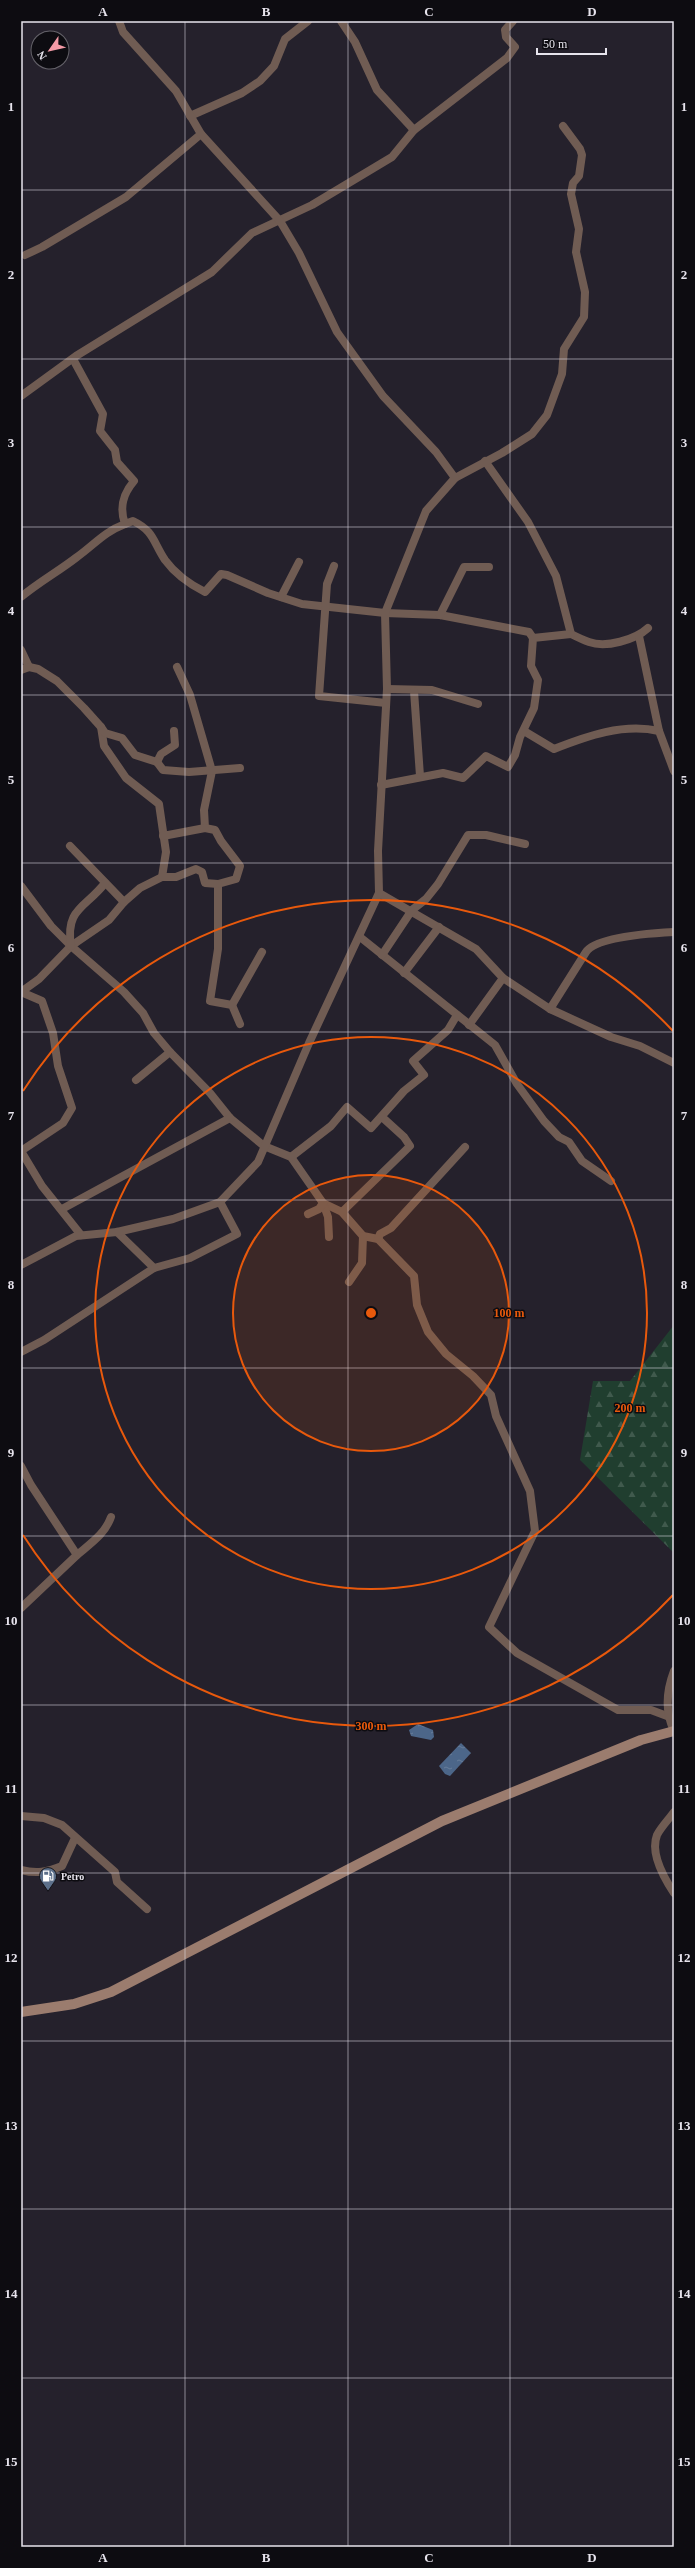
<svg xmlns="http://www.w3.org/2000/svg" width="695" height="2568" font-family="Georgia,serif">
  <style>
    .forest { fill: url(#forest-firs) }
    .water { fill: url(#water-ripples) }
    .lines { fill: none; stroke-linecap: round; stroke-linejoin: round }
    .street { stroke: #705c53; stroke-width: 8 }
    .secondary { stroke: #9b7c6e; stroke-width: 10 }
    .grid { fill: none; stroke: #e7e4ed; stroke-width: 1; stroke-opacity: 0.55 }
    .ring { fill: none; stroke: #e8590c; stroke-width: 2 }
    .labels { text-anchor: middle; dominant-baseline: central; stroke-width: 3; stroke-linejoin: round; paint-order: stroke }
    .poi-label { font-size: 10px; font-weight: bold; fill: #e7e4ed; stroke: #0d0c11; text-anchor: start }
    .centre { fill: #e8590c; stroke: #0d0c11; stroke-width: 2 }
    .ring-label { font-size: 12px; text-anchor: middle; font-weight: bold; fill: #e8590c; stroke: #0d0c11; stroke-width: 3; stroke-linejoin: round; paint-order: stroke }
    .neatline { fill: none; stroke: #e7e4ed; stroke-width: 1.5 }
    .grid-label { font-size: 13px; text-anchor: middle; font-weight: bold; fill: #e7e4ed }
  </style>
  <defs>
    <pattern id="forest-firs" width="22" height="20" patternUnits="userSpaceOnUse"><rect width="22" height="20" fill="#203e2f"/><path d="M5 1l3.5 6h-7zM16 11l3.5 6h-7z" fill="#405a4d"/></pattern>
    <pattern id="water-ripples" width="26" height="14" patternUnits="userSpaceOnUse"><rect width="26" height="14" fill="#4c6689"/><path d="M2 4q2-2 4 0t4 0M15 11q2-2 4 0t4 0" fill="none" stroke="#667c9a"/></pattern>
  </defs>
  <rect width="100%" height="100%" fill="#25212c"/>
  <!-- forest -->
  <path class="forest" d="M674 1325V1553L580 1460 593 1381H630Z"/>
  <!-- water -->
  <g class="water">
    <path d="M418 1724 433 1730 434 1737 431 1740 411 1736 409 1730Z"/>
    <path d="M461 1743 471 1753 450 1776 445 1774 439 1766Z"/>
  </g>
  <g class="lines">
    <!-- street -->
    <g class="street">
      <path d="M341 21 355 42 377 90 414 130"/>
      <path d="M190 116 242 93 260 81 274 66 285 39 308 21"/>
      <path d="M25 255 42 247 126 197 201 134"/>
      <path d="M73 359 103 414 100 431 115 450 117 462 134 481C123 494 119 507 125 524L133 521C154 531 153 542 165 560 176 575 189 584 205 592L221 574 227 575 268 593 302 604 385 613 440 615 529 632 533 638"/>
      <path d="M21 396 76 356 212 272 252 233 312 205 392 157 414 130 507 58 515 47 506 37 505 30 513 21"/>
      <path d="M485 461 528 522 556 576 571 634C577 637 583 640 589 642 606 648 635 640 648 628"/>
      <path d="M455 478 502 453 532 434 547 415 562 374 564 349 584 317 585 292 576 252 579 229 571 194 573 183 579 176 582 155 580 149 563 126"/>
      <path d="M334 566 327 584 319 696 386 703"/>
      <path d="M21 597C39 582 59 571 77 557 95 544 104 532 125 524"/>
      <path d="M281 597 299 562"/>
      <path d="M440 615 464 567H489"/>
      <path d="M639 636 659 731"/>
      <path d="M21 650 29 667"/>
      <path d="M177 667 190 695 212 771 204 810 205 828 215 830 221 841 240 866 236 879 218 884V949L210 1001 232 1005 240 1024"/>
      <path d="M21 670 29 667 38 669 57 681 84 708 101 727 104 746 126 778 159 804 166 852 162 877 140 888 124 902 109 920 71 946 39 979 21 992"/>
      <path d="M387 689 432 690 478 704"/>
      <path d="M414 691 420 776"/>
      <path d="M101 727 105 733 122 738 135 755 157 762 161 754 175 745 174 731"/>
      <path d="M524 731 554 749C587 736 623 723 659 731L674 771"/>
      <path d="M157 762 163 770 189 772 240 768"/>
      <path d="M381 785 443 773 463 778 486 756 508 767 515 755 520 737 534 708 538 680 531 666 533 638 571 634"/>
      <path d="M163 836 205 828"/>
      <path d="M70 846 124 902"/>
      <path d="M162 877H176L196 869 202 872 205 883 218 884"/>
      <path d="M21 886 51 926 71 946 124 992 143 1013 154 1033 170 1052 210 1093 230 1118 264 1146 291 1157 323 1203 342 1212 363 1236 378 1239 414 1276 417 1305 428 1332 446 1354 473 1376 491 1395 496 1416 530 1491 535 1531 489 1627 517 1653 618 1710H651L667 1716"/>
      <path d="M379 893 476 949 503 978 550 1009 611 1037 640 1046 674 1063"/>
      <path d="M360 937 495 1045 517 1084 544 1121 559 1137 569 1142 582 1161 611 1181"/>
      <path d="M71 946C65 908 86 908 105 883"/>
      <path d="M382 955 412 910 426 899 438 884 468 835H486L525 844"/>
      <path d="M404 973 439 927"/>
      <path d="M21 992 42 1001 53 1033 58 1066 72 1108 63 1123 21 1151"/>
      <path d="M232 1005 262 952"/>
      <path d="M550 1009C562 990 574 971 586 952 597 936 655 933 674 932"/>
      <path d="M469 1025 503 978"/>
      <path d="M136 1080 170 1052"/>
      <path d="M21 1151 42 1186 81 1235"/>
      <path d="M291 1157 331 1126 347 1107 371 1128 404 1091 424 1075 413 1061 448 1030 457 1015"/>
      <path d="M323 1203 328 1217 329 1237"/>
      <path d="M62 1209 230 1118"/>
      <path d="M342 1212 410 1146 404 1137 382 1117"/>
      <path d="M308 1214 319 1209 323 1203"/>
      <path d="M117 1232 154 1268 190 1258 237 1234 220 1202"/>
      <path d="M378 1239 380 1234 391 1228 465 1147"/>
      <path d="M21 1265 76 1236 117 1232 173 1219 220 1202 258 1162 309 1043 379 893 378 851 387 689 385 613 426 511 455 478 436 452 383 396 337 332 299 253 280 221 201 134 176 91 123 32 119 21"/>
      <path d="M349 1282 362 1263 363 1236"/>
      <path d="M21 1352 44 1340 154 1268"/>
      <path d="M21 1466 31 1485 77 1555 21 1608"/>
      <path d="M77 1555C91 1543 105 1534 111 1517"/>
      <path d="M674 1671C666 1692 665 1712 674 1731"/>
      <path d="M674 1812C669 1819 661 1827 657 1835 650 1853 664 1878 674 1893"/>
      <path d="M21 1816 44 1818 62 1825 115 1872 117 1882 147 1909"/>
      <path d="M21 1870C37 1874 47 1872 62 1866L75 1838"/>
    </g>
    <!-- secondary -->
    <path class="secondary" d="M21 2012 74 2004 111 1992 442 1821 641 1740 674 1731"/>
  </g>
  <!-- grid -->
  <path class="grid" d="M185 21V2547M348 21V2547M510 21V2547M21 190H674M21 359H674M21 527H674M21 695H674M21 863H674M21 1032H674M21 1200H674M21 1368H674M21 1536H674M21 1705H674M21 1873H674M21 2041H674M21 2209H674M21 2378H674"/>
  <!-- distance rings -->
  <circle cx="371" cy="1313" r="138" fill="#e8590c" fill-opacity=".12"/>
  <g class="ring">
    <circle cx="371" cy="1313" r="138"/>
    <circle cx="371" cy="1313" r="276"/>
    <path d="M673 1595A413 413 0 0 1 23 1535M23 1091A413 413 0 0 1 673 1031"/>
  </g>
  <!-- icons -->
  <defs>
    <g id="fuel-pin" transform="scale(0.9)"><path d="M0 17L-7.5 6A9.5 9.5 0 1 1 7.5 6Z" fill="#5c6f8a" stroke="#0d0c11"/><path d="M-5.5-6h7V0h2V4h1.3V-2.5L3-4.5l.8-.8L6-3V5H2.5V1h-1V6h-7ZM-4.2-4.7v3.2H.2V-4.7Z" fill="#fff"/></g>
  </defs>
  <g fill-rule="evenodd">
    <use href="#fuel-pin" x="48" y="1876"/>
  </g>
  <g class="labels">
    <!-- poi labels -->
    <g class="poi-label">
      <text x="61" y="1876">Petro</text>
    </g>
  </g>
  <circle cx="371" cy="1313" r="6" class="centre"/>
  <g class="ring-label">
    <text x="509" y="1317">100 m</text>
    <text x="630" y="1412">200 m</text>
    <text x="371" y="1730">300 m</text>
  </g>
  <!-- border -->
  <rect width="695" height="2568" fill="none" stroke="#0d0c11" stroke-width="44"/>
  <!-- north arrow -->
  <g transform="translate(50 50) rotate(236)"><circle r="19" fill="#0d0c11" stroke="#646269"/>
  <path d="M0-3L7 15L0 10L-7 15Z" fill="#f49aa6"/>
  <text y="-6" font-size="11" font-weight="bold" text-anchor="middle" fill="#e7e4ed">N</text>
  </g>
  <!-- scale -->
  <path d="M537 48v6h69v-6" fill="none" stroke="#e7e4ed" stroke-width="2"/>
  <text x="543" y="48" font-size="12" fill="#e7e4ed" stroke="#0d0c11" stroke-width="3" paint-order="stroke">50 m</text>
  <rect x="22" y="22" width="651" height="2524" class="neatline"/>
  <g class="grid-label">
    <text x="103" y="16">A</text>
    <text x="266" y="16">B</text>
    <text x="429" y="16">C</text>
    <text x="592" y="16">D</text>
    <text x="11" y="111">1</text>
    <text x="684" y="111">1</text>
    <text x="11" y="279">2</text>
    <text x="684" y="279">2</text>
    <text x="11" y="447">3</text>
    <text x="684" y="447">3</text>
    <text x="11" y="615">4</text>
    <text x="684" y="615">4</text>
    <text x="11" y="784">5</text>
    <text x="684" y="784">5</text>
    <text x="11" y="952">6</text>
    <text x="684" y="952">6</text>
    <text x="11" y="1120">7</text>
    <text x="684" y="1120">7</text>
    <text x="11" y="1289">8</text>
    <text x="684" y="1289">8</text>
    <text x="11" y="1457">9</text>
    <text x="684" y="1457">9</text>
    <text x="11" y="1625">10</text>
    <text x="684" y="1625">10</text>
    <text x="11" y="1793">11</text>
    <text x="684" y="1793">11</text>
    <text x="11" y="1962">12</text>
    <text x="684" y="1962">12</text>
    <text x="11" y="2130">13</text>
    <text x="684" y="2130">13</text>
    <text x="11" y="2298">14</text>
    <text x="684" y="2298">14</text>
    <text x="11" y="2466">15</text>
    <text x="684" y="2466">15</text>
    <text x="103" y="2562">A</text>
    <text x="266" y="2562">B</text>
    <text x="429" y="2562">C</text>
    <text x="592" y="2562">D</text>
  </g>
</svg>
